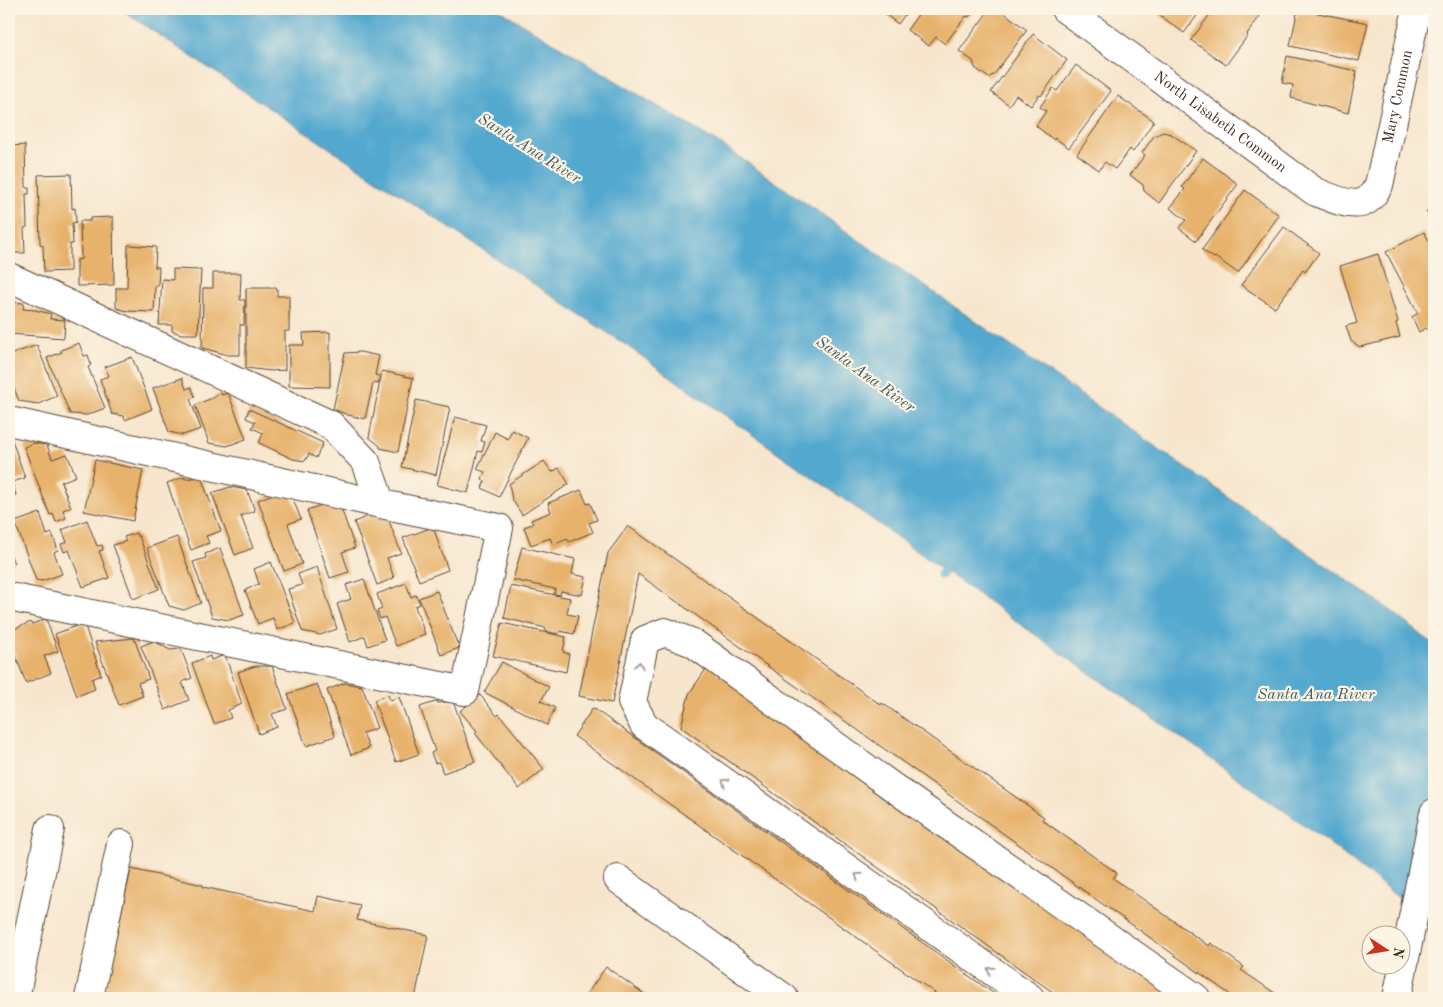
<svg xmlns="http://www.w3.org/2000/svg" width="1443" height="1007" font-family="'Old Standard TT',serif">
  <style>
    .water { fill: #53a8cf; stroke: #476976 }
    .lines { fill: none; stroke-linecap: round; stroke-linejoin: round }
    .stream { stroke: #53a8cf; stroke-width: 9 }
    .building { fill: #e7b26c }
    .minor-casing { stroke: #574638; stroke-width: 30 }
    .minor { stroke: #fff; stroke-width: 28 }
    .oneway { stroke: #a79f9a }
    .labels { text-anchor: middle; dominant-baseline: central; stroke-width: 4.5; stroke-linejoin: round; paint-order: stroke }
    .street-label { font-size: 15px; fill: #3b2a1e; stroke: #fcf5e5 }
    .water-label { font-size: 16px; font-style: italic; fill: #455c65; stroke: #fcf5e5 }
  </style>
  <rect width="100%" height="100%" fill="#fcf5e5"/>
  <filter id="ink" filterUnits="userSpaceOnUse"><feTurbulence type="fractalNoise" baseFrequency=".02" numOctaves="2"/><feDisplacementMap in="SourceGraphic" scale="10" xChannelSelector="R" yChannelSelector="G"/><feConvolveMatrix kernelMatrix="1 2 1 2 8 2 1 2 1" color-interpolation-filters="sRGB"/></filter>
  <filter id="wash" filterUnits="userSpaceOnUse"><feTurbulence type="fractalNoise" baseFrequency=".0096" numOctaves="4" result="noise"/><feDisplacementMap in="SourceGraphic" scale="20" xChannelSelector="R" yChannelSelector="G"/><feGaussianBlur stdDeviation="1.12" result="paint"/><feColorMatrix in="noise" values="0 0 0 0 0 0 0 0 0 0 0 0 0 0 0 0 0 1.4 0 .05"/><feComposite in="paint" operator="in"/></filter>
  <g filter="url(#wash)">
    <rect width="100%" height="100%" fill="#f7e6cd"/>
    <!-- water -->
    <path class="water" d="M120 9H498L725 147 1393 612 1434 645V926L1324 839 623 343Z"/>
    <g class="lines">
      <!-- stream -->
      <path class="stream" d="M941 575 949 561"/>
    </g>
    <g id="blocks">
      <!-- building -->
      <g class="building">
        <path d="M882 9H909L898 24 881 11Z"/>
        <path d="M922 9H975L969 17 966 16 945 44 936 37 929 46 907 30Z"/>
        <path d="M990 9H999L1027 30 993 76 992 75 989 78 975 68 973 61 959 51Z"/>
        <path d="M1151 9H1202L1184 33Z"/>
        <path d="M1214 9H1250L1260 16 1247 34 1248 35 1226 65 1191 40Z"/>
        <path d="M1298 9 1368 23 1359 61 1290 46Z"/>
        <path d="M1033 34 1067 60 1041 96 1039 95 1031 106 1016 95 1009 105 991 92Z"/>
        <path d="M1287 56 1357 71 1348 113 1291 98 1293 85 1282 83Z"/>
        <path d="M1076 65 1111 91 1069 148 1055 138 1054 140 1036 126 1046 111 1040 107 1053 88 1057 91Z"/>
        <path d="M1118 96 1154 121 1133 152 1130 149 1115 169 1105 162 1099 170 1077 154Z"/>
        <path d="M1163 132 1171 134 1196 151 1159 203 1144 191 1143 185 1130 175 1145 155 1142 153 1154 136Z"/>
        <path d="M25 145 26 188H29V194H26L27 227 24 228 25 253H9V146Z"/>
        <path d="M1203 158 1238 184 1196 241 1179 228 1186 220 1170 208 1185 189 1182 187Z"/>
        <path d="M71 174 72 209 75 208 76 222 72 223 73 244H70V271L44 272 43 245 40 244 38 175Z"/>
        <path d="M1245 190 1279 215 1238 273 1215 257 1214 258 1202 250Z"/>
        <path d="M1434 202V219L1426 212Z"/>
        <path d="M113 217 114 285 77 286V260L81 259 80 221H90V218Z"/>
        <path d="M1284 227 1319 253 1305 272 1303 270 1275 308 1241 285Z"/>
        <path d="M1424 232 1434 250V328L1428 331 1426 328 1419 332 1412 317 1418 313 1386 252Z"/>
        <path d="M128 245 156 247 155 267H159L158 286H155L154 312 127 311 116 308V288H127Z"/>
        <path d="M1378 254 1398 322 1396 323 1400 337 1360 347 1351 341 1346 326 1357 323 1340 266Z"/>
        <path d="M173 269 201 270 198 334H181L172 331V325H159L162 279 173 280Z"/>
        <path d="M213 273H241L240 300H245L244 325H240V355H228L202 348 203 288H213Z"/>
        <path d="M246 288H277V296H289V331H285V370L271 371 246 368Z"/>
        <path d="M9 302 24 303 23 309 35 310 51 314 50 319 65 320 64 338 9 334Z"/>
        <path d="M330 332V387L289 386V345H304L303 333Z"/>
        <path d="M79 343 84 356 88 355 91 365 88 367 105 408 87 415 70 414 47 358 62 352 61 350Z"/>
        <path d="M37 345 57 396 38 404 19 401 9 375V355Z"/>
        <path d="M360 352 379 356 375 375 379 376 378 384 373 383 365 419 348 415 333 409 345 353Z"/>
        <path d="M132 357 152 409 125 420 124 416 112 414 100 379 109 376 105 367Z"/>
        <path d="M382 371 413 378 398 452 380 448V446L369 437Z"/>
        <path d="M182 378 186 389 191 387 195 397 190 399 201 429 183 435 169 432 153 388Z"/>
        <path d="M221 393 222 395 228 393 246 439 227 446 209 443 195 405 215 397V396Z"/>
        <path d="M416 400 450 407 436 475 402 467Z"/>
        <path d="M249 409 323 443 316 458 309 454 305 461 293 459 259 443 263 433 252 428 255 422 246 418Z"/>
        <path d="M455 417 486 425 481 441 485 442 482 452 478 451 468 493 437 485Z"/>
        <path d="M512 430 528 438 499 497 482 488 485 481 482 479 485 472 477 469 495 432 508 439Z"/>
        <path d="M9 437H11L25 478 12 482 16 495 9 498Z"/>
        <path d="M34 443 47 445 52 459 67 454 76 476 61 482 71 507 63 510 66 518 56 522 53 514 50 515 24 447Z"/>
        <path d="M95 460 143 470 133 521 84 511Z"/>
        <path d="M544 461 552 472 559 468 569 484 522 515 512 499 509 484Z"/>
        <path d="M184 477 185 479 201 477 221 531 206 536 209 543 191 550 167 483Z"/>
        <path d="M230 487 247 490 255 511 241 516 253 548 235 555 212 493Z"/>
        <path d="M581 490 587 504 590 503 597 520 589 523 593 532 569 542 567 539 553 545 550 538 531 545 524 527 533 524 531 520 551 512 548 503Z"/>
        <path d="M275 493 292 497 301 519 288 524 302 564 284 571 258 500Z"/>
        <path d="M324 504 340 505 355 548 342 552 349 572 330 578 307 510Z"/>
        <path d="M40 513 47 535 52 533 58 550 54 552 62 574 42 581 36 580 15 522Z"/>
        <path d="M371 515 388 518 401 553 387 558 394 578 377 585 354 522Z"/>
        <path d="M87 520 97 546 102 545 103 550 99 551 109 578 83 587 69 550 64 552 61 544 67 542 62 530Z"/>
        <path d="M628 526 881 705 882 703 1044 817 1042 820 1117 873 1113 878 1209 946 1211 943 1244 967 1241 970 1282 998H1235L638 574 612 703 579 696 608 553Z"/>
        <path d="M433 527 448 570 419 581 403 538Z"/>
        <path d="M136 533 137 536H139L159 589 133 599 113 545 126 541 124 537Z"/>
        <path d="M177 537 201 603 184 610 169 606 147 548Z"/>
        <path d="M522 547 575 559 572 574 586 577 582 595 561 591 560 595 554 594 555 589 513 580Z"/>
        <path d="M220 548 244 615 229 620 212 617 193 562 206 558 205 554Z"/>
        <path d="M9 550 14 564 9 567Z"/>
        <path d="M271 562 295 623 277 630 273 618 258 624 245 590 259 584 254 569Z"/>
        <path d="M317 567 337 629 320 635 302 631 288 589 302 585 298 574Z"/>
        <path d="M364 579 385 640 368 646 365 636 350 642 337 604 351 599 346 585Z"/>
        <path d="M406 583 411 597 416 595 420 604 415 606 425 634 396 646 385 617 380 619 377 611 382 609 377 594Z"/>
        <path d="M511 586 570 598 567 614 578 616 574 634 560 631 559 634 545 631 546 628 504 618Z"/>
        <path d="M437 591 459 648 441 655 419 598Z"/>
        <path d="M46 619 58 651 44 656 51 673 26 683 9 638V631L31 622 32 624Z"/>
        <path d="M84 623 101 675 92 679 95 689 77 696 55 634Z"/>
        <path d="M502 623 566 637 563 652 569 654 566 672 493 656Z"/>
        <path d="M134 638 149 679 138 683 143 696 119 705 95 642Z"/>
        <path d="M154 641 170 650 181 649 192 678 182 682 189 700 165 710 141 646Z"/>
        <path d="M225 655 242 704 228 710 231 718 214 724 192 663 210 656 211 660Z"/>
        <path d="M502 662 549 687 541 701 555 708 547 725 484 692Z"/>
        <path d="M255 666H272L287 709 272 714 277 727 259 734 238 672Z"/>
        <path d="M708 666 1179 998H1061L681 727 689 694Z"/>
        <path d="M345 683 362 686 377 728 363 733 369 748 351 755 327 690Z"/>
        <path d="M317 684 335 736 306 746 288 694Z"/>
        <path d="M388 695 390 700 399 697 419 754 396 762 374 700Z"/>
        <path d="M480 695 497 716 499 714 544 769 519 789 475 733 477 731 460 711Z"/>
        <path d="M438 701V703L453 701 475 762 443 773 439 762 435 763 431 753 435 751 420 707Z"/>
        <path d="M593 708 1000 998H942L574 736Z"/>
        <path d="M131 869 203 885V887L315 911 318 896 360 905 357 920 428 935 415 998H103Z"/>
        <path d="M606 967 650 998H584Z"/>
      </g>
    </g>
  </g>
  <g filter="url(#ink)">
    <use href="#blocks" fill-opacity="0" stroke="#574638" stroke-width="1"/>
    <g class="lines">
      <!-- minor casing -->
      <g class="minor-casing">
        <g id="minor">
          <path id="s1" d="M1065 9 1314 191C1326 196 1351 208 1364 202 1371 199 1375 191 1379 185L1417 9"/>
          <path d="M9 277 331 425 366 462 381 504"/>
          <path d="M9 421 381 504 499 528 465 691 9 597"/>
          <path d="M618 879 784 998"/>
          <path d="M15 998 50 829"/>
          <path d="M89 998 121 844"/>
          <path d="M1030 998 644 725 632 702 645 640 665 632 693 643 908 798 1196 998"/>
          <path d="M1397 998 1434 813"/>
        </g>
      </g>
      <!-- minor -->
      <use href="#minor" class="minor"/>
    </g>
    <!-- one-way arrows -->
    <defs><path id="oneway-chevron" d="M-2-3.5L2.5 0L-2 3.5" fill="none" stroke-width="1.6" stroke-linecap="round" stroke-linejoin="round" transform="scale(1.25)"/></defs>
    <g class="oneway">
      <use href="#oneway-chevron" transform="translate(639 665) rotate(-78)"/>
      <use href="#oneway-chevron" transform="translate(725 782) rotate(-145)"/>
      <use href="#oneway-chevron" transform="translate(858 876) rotate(-145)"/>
      <use href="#oneway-chevron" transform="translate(990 970) rotate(-145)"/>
    </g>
  </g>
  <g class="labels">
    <!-- street labels -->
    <g class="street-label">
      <text stroke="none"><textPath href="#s1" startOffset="474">Mary Common</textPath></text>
      <text stroke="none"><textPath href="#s1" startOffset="192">North Lisabeth Common</textPath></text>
    </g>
    <!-- water labels -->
    <g class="water-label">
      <text transform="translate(529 149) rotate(32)">Santa Ana River</text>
      <text transform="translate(865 375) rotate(36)">Santa Ana River</text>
      <text x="1316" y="695">Santa Ana River</text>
    </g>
  </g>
  <!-- margin -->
  <rect width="1443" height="1007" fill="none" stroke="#fcf5e5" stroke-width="30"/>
  <!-- north arrow -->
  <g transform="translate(1386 950) rotate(102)"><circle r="24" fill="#fcf5e5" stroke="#afa495"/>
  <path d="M0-4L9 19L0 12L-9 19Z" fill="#c8321e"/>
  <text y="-8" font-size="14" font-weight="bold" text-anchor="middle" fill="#3b2a1e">N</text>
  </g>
</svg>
